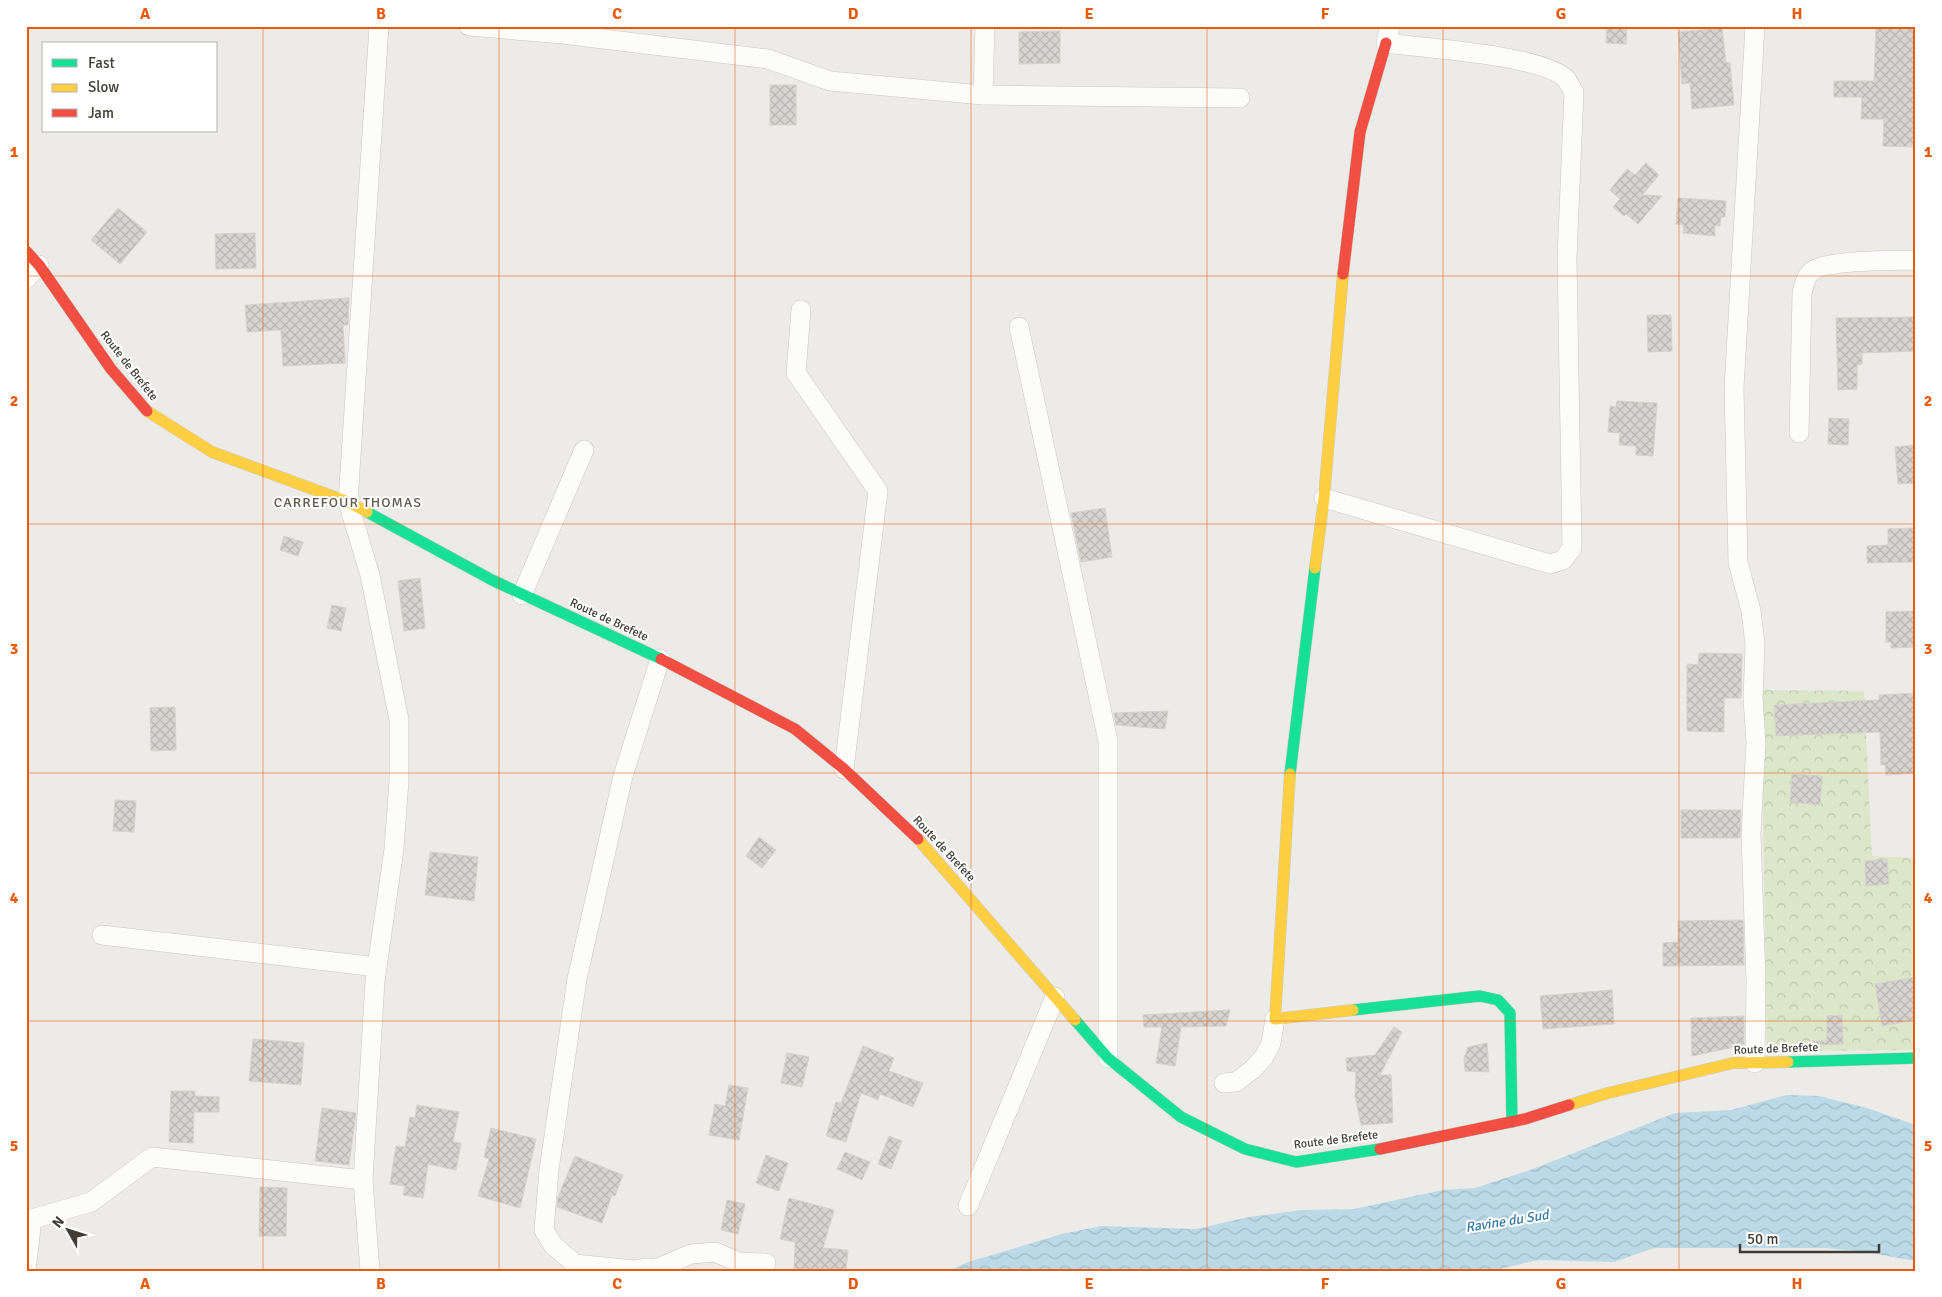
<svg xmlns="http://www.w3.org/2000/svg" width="1942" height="1297" font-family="Signika,sans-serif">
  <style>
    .forest { fill: url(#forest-crowns) }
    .water { fill: url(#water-waves) }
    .building { fill: url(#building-cross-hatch); stroke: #d5d2cd }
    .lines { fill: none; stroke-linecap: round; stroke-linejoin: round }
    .street-casing { stroke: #c9c7c3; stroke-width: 20 }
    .fast-casing { stroke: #cbc7bf; stroke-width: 12 }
    .slow-casing { stroke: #cbc7bf; stroke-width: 12 }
    .jam-casing { stroke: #cbc7bf; stroke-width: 12 }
    .street { stroke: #fcfcfb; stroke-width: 19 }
    .fast { stroke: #16e098; stroke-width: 11 }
    .slow { stroke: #ffcf43; stroke-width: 11 }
    .jam { stroke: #f24e42; stroke-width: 11 }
    .grid { fill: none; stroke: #e8590c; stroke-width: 1; stroke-opacity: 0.55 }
    .labels { text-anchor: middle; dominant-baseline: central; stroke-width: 4; stroke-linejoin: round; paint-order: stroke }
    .street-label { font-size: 12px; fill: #413c35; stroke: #fff }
    .neighbourhood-label { font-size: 14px; letter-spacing: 1px; fill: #63594d; stroke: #fff }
    .water-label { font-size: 14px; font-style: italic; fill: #3a7ca1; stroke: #fff }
    .neatline { fill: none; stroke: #e8590c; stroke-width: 2 }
    .grid-label { font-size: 16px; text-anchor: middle; font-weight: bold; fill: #e8590c }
  </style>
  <defs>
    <pattern id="forest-crowns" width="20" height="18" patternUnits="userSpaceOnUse" patternTransform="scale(1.25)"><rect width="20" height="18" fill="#dce6c9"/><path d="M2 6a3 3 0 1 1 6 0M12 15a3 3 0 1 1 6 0" fill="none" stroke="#bec6ad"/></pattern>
    <pattern id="water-waves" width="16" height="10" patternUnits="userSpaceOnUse" patternTransform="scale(1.25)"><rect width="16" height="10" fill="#bbd9e7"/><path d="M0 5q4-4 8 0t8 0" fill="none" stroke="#a2bbc7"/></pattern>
    <pattern id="building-cross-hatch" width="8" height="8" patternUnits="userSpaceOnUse" patternTransform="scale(1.25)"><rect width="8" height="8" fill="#d6d4d0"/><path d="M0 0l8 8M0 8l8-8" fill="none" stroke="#b9b7b3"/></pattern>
  </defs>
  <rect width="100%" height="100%" fill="#edebe7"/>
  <!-- forest -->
  <path class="forest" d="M1761 690 1864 691 1872 856 1916 858V1050L1767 1051Z"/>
  <!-- water -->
  <path class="water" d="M1786 1095 1819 1096 1867 1108 1916 1125V1261L1859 1251 1825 1248H1654L1614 1262 1539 1260 1490 1271H949L965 1263 1062 1234 1101 1226 1196 1229 1249 1217 1301 1210 1354 1209 1443 1190 1475 1188 1533 1169 1675 1113 1731 1110Z"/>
  <!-- building -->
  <g class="building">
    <path d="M1607 26H1627L1626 44 1606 43Z"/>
    <path d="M1876 26H1916V147L1883 146 1884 119H1861L1862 97H1834V81H1874Z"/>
    <path d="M1722 28 1726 63 1730 62 1734 105 1692 109 1690 83 1682 84 1678 32Z"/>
    <path d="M1060 31V63L1019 64V32Z"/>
    <rect x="770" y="85" width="26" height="40"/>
    <path d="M1646 163 1659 175 1642 195 1662 196 1638 224 1626 214 1624 216 1613 207 1620 199 1610 190 1627 169 1635 175Z"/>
    <path d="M1678 198 1726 201 1725 217H1721L1720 226 1715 225V236L1683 233 1684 225 1676 224Z"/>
    <path d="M118 208 147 232 120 264 91 240Z"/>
    <path d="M255 233 256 268 216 269 215 234Z"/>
    <path d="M349 298 348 325H343L345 363 283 366 281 330 247 332 245 305Z"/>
    <path d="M1647 315H1671L1672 351 1648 352Z"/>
    <path d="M1916 317V351L1862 353V364L1857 365V389L1838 390 1836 318Z"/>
    <path d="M1617 401 1657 403 1653 456 1636 455V446L1619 445 1620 433 1608 432 1610 406 1616 407Z"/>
    <path d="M1829 418 1849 419 1848 445 1828 444Z"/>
    <path d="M1916 445V483L1898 484 1895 447Z"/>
    <path d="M1105 508 1112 557 1081 562 1071 513Z"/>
    <path d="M1916 528V562L1867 563V546L1888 545V529Z"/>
    <path d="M284 536 303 542 298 556 280 550Z"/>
    <path d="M420 578 425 628 404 631 398 581Z"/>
    <path d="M332 605 346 608 341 631 327 628Z"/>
    <path d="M1916 611V647L1891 648V642H1886V612Z"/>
    <path d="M1699 653 1742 654 1741 698H1724V732L1687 731V664L1698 665Z"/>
    <path d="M1916 693V773L1886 775 1885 765H1881L1880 732 1776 736 1774 705 1879 700V695Z"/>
    <path d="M175 707 176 750 151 751 150 708Z"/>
    <path d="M1168 711 1165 729 1116 725 1114 713Z"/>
    <path d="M1792 774 1822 776 1820 805 1790 802Z"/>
    <path d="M115 800 136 801 134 832 113 831Z"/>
    <path d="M1681 810H1741L1740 838H1681Z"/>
    <path d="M759 837 776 850 762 868 746 856Z"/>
    <path d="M430 852 478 857 474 901 425 895Z"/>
    <path d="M1887 859 1889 884 1866 886 1865 861Z"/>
    <path d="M1743 920 1744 965 1663 966V943L1678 942V921Z"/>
    <path d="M1916 977V1020L1882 1026 1875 984Z"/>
    <path d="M1612 990 1614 1024 1543 1029 1540 996Z"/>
    <path d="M1230 1010 1226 1026 1181 1027 1175 1066 1156 1063 1162 1027H1144L1143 1015Z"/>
    <path d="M1842 1015 1843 1044 1812 1045V1041H1827V1016Z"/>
    <path d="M1744 1016V1047L1730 1048 1692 1056 1691 1018Z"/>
    <path d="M1394 1027 1402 1032 1380 1075H1391L1393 1123 1361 1125 1355 1096 1356 1072 1347 1071 1346 1058 1375 1055Z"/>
    <path d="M253 1039 304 1043 301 1085 249 1081Z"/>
    <path d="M1487 1043 1489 1072 1465 1071 1464 1058 1468 1047Z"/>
    <path d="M863 1046 894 1058 889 1071 923 1083 913 1107 880 1094 878 1100 861 1093 846 1142 826 1136 836 1102 841 1103Z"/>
    <path d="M787 1053 809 1057 802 1087 781 1083Z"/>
    <path d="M729 1085 748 1088 739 1140 709 1135 715 1104 725 1106Z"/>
    <path d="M171 1091H195V1096L219 1097V1112H194L193 1143 169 1142Z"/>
    <path d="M417 1105 459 1112 453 1142 461 1143 456 1170 428 1164 423 1198 403 1195 405 1186 390 1184 396 1146 405 1147 410 1117 415 1118Z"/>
    <path d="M322 1108 356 1113 349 1165 315 1161Z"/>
    <path d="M491 1128 536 1139 520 1208 478 1196 489 1159 484 1157Z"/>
    <path d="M889 1136 902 1141 891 1169 878 1164Z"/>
    <path d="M845 1152 870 1162 862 1180 837 1169Z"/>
    <path d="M766 1155 788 1163 779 1191 756 1183Z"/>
    <path d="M575 1156 623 1175 615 1196 612 1195 602 1223 557 1207 558 1197Z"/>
    <path d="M260 1187 287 1188 286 1236H259Z"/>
    <path d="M789 1198 834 1210 823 1248 848 1250 846 1271H794L795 1242 780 1239Z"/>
    <path d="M727 1200 745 1204 738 1234 721 1230Z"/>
  </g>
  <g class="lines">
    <!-- street casing -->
    <g class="street-casing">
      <g id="street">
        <path d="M469 26 562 34 768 59 830 81 983 95 1240 98"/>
        <path d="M1755 26 1734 388 1738 562 1751 611 1755 644 1753 698 1756 743 1751 833 1756 982 1755 1063"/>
        <path d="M983 95 985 26"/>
        <path d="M26 279 39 265"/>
        <path d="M801 310 796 373 878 491 844 769"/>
        <path d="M1019 327 1108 741V1058"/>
        <path d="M1799 433 1802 293C1804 286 1805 277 1811 272 1825 259 1895 261 1916 260"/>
        <path d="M1324 498 1550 564 1563 560 1572 548 1567 258 1574 92C1571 88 1569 83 1566 79 1543 55 1423 48 1386 43L1390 26"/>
        <path d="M522 595 584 450"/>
        <path d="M660 659 623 776 577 979 549 1170 544 1230 553 1245 575 1264 634 1270 646 1268 656 1269 691 1254 715 1252 738 1262 766 1263"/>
        <path d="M102 935 377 967"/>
        <path d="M1224 1083 1236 1082 1253 1069 1264 1057 1271 1043 1275 1019"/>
        <path d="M968 1206 1055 997"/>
        <path d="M26 1271 32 1219 91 1202 152 1157 363 1180"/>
        <path d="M370 1271 363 1180 375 981 394 849 399 781V720L370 575 348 502 379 26"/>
      </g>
    </g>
    <!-- fast casing -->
    <g class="fast-casing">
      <g id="fast">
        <path d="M367 512 492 580 661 659"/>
        <path d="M1290 774 1315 568"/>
        <path d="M1353 1010 1480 996 1498 1000 1510 1013 1512 1122"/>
        <path d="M1075 1020 1108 1058 1181 1117 1245 1149 1296 1162 1380 1149"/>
        <path d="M1788 1062 1916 1058"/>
      </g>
    </g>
    <!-- slow casing -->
    <g class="slow-casing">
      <g id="slow">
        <path d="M147 411 212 452 348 502 367 512"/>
        <path d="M1315 568 1324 498 1343 274"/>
        <path d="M1290 774 1275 1019 1353 1010"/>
        <path d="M918 839 1075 1020"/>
        <path d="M1569 1105 1608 1093 1733 1063 1788 1062"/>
      </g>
    </g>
    <!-- jam casing -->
    <g class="jam-casing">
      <g id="jam">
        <path d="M26 251 39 265 111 369 147 411"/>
        <path d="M1343 274 1360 132 1386 43"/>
        <path d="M661 659 795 729 844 769 918 839"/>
        <path d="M1380 1149 1525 1119 1569 1105"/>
      </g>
    </g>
    <!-- street -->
    <use href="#street" class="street"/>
    <!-- fast -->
    <use href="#fast" class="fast"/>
    <!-- slow -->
    <use href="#slow" class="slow"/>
    <!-- jam -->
    <use href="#jam" class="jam"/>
  </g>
  <!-- grid -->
  <path class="grid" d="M263 26V1271M499 26V1271M735 26V1271M971 26V1271M1207 26V1271M1443 26V1271M1679 26V1271M26 276H1916M26 524H1916M26 773H1916M26 1021H1916"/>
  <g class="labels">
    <!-- street labels -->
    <g class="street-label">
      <text transform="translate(129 366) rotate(52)">Route de Brefete</text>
      <text transform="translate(609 620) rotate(25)">Route de Brefete</text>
      <text transform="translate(944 849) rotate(47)">Route de Brefete</text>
      <text transform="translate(1776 1049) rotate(-2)">Route de Brefete</text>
      <text transform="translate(1336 1140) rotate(-7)">Route de Brefete</text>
    </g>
    <!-- neighbourhood labels -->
    <g class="neighbourhood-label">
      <text x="348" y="502">CARREFOUR THOMAS</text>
    </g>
    <!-- water labels -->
    <g class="water-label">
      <text transform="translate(1507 1221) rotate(-9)">Ravine du Sud</text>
    </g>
  </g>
  <!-- border -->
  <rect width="1942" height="1297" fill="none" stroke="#ffffff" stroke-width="55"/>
  <!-- legend -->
  <rect x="42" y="42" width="175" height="90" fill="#ffffff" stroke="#b3b1ae"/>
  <rect x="52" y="59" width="25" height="8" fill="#16e098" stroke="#b3b1ae"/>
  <text x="88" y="68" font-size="15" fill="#413c35">Fast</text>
  <rect x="52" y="84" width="25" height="8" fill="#ffcf43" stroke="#b3b1ae"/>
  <text x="88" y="92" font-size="15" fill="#413c35">Slow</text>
  <rect x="52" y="109" width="25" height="8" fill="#f24e42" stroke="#b3b1ae"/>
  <text x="88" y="118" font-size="15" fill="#413c35">Jam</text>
  <!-- north arrow -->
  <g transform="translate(68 1230) rotate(309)" stroke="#ffffff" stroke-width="4" paint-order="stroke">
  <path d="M0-4L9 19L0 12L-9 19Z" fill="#413c35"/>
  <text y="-8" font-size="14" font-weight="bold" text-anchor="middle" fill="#413c35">N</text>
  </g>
  <!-- scale -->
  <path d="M1740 1244v8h139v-8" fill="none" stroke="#413c35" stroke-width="2.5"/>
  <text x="1747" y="1244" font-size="15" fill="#413c35" stroke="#ffffff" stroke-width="4" paint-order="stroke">50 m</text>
  <rect x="28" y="28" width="1886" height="1242" class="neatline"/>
  <g class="grid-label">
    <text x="145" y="19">A</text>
    <text x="381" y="19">B</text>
    <text x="617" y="19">C</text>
    <text x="853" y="19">D</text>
    <text x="1089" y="19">E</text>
    <text x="1325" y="19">F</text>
    <text x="1561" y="19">G</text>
    <text x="1797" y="19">H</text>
    <text x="14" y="157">1</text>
    <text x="1928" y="157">1</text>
    <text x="14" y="406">2</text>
    <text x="1928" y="406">2</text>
    <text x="14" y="654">3</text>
    <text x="1928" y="654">3</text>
    <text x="14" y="903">4</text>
    <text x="1928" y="903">4</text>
    <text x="14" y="1151">5</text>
    <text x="1928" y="1151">5</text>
    <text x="145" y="1289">A</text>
    <text x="381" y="1289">B</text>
    <text x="617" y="1289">C</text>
    <text x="853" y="1289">D</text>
    <text x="1089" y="1289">E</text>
    <text x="1325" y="1289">F</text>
    <text x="1561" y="1289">G</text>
    <text x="1797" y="1289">H</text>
  </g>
</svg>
